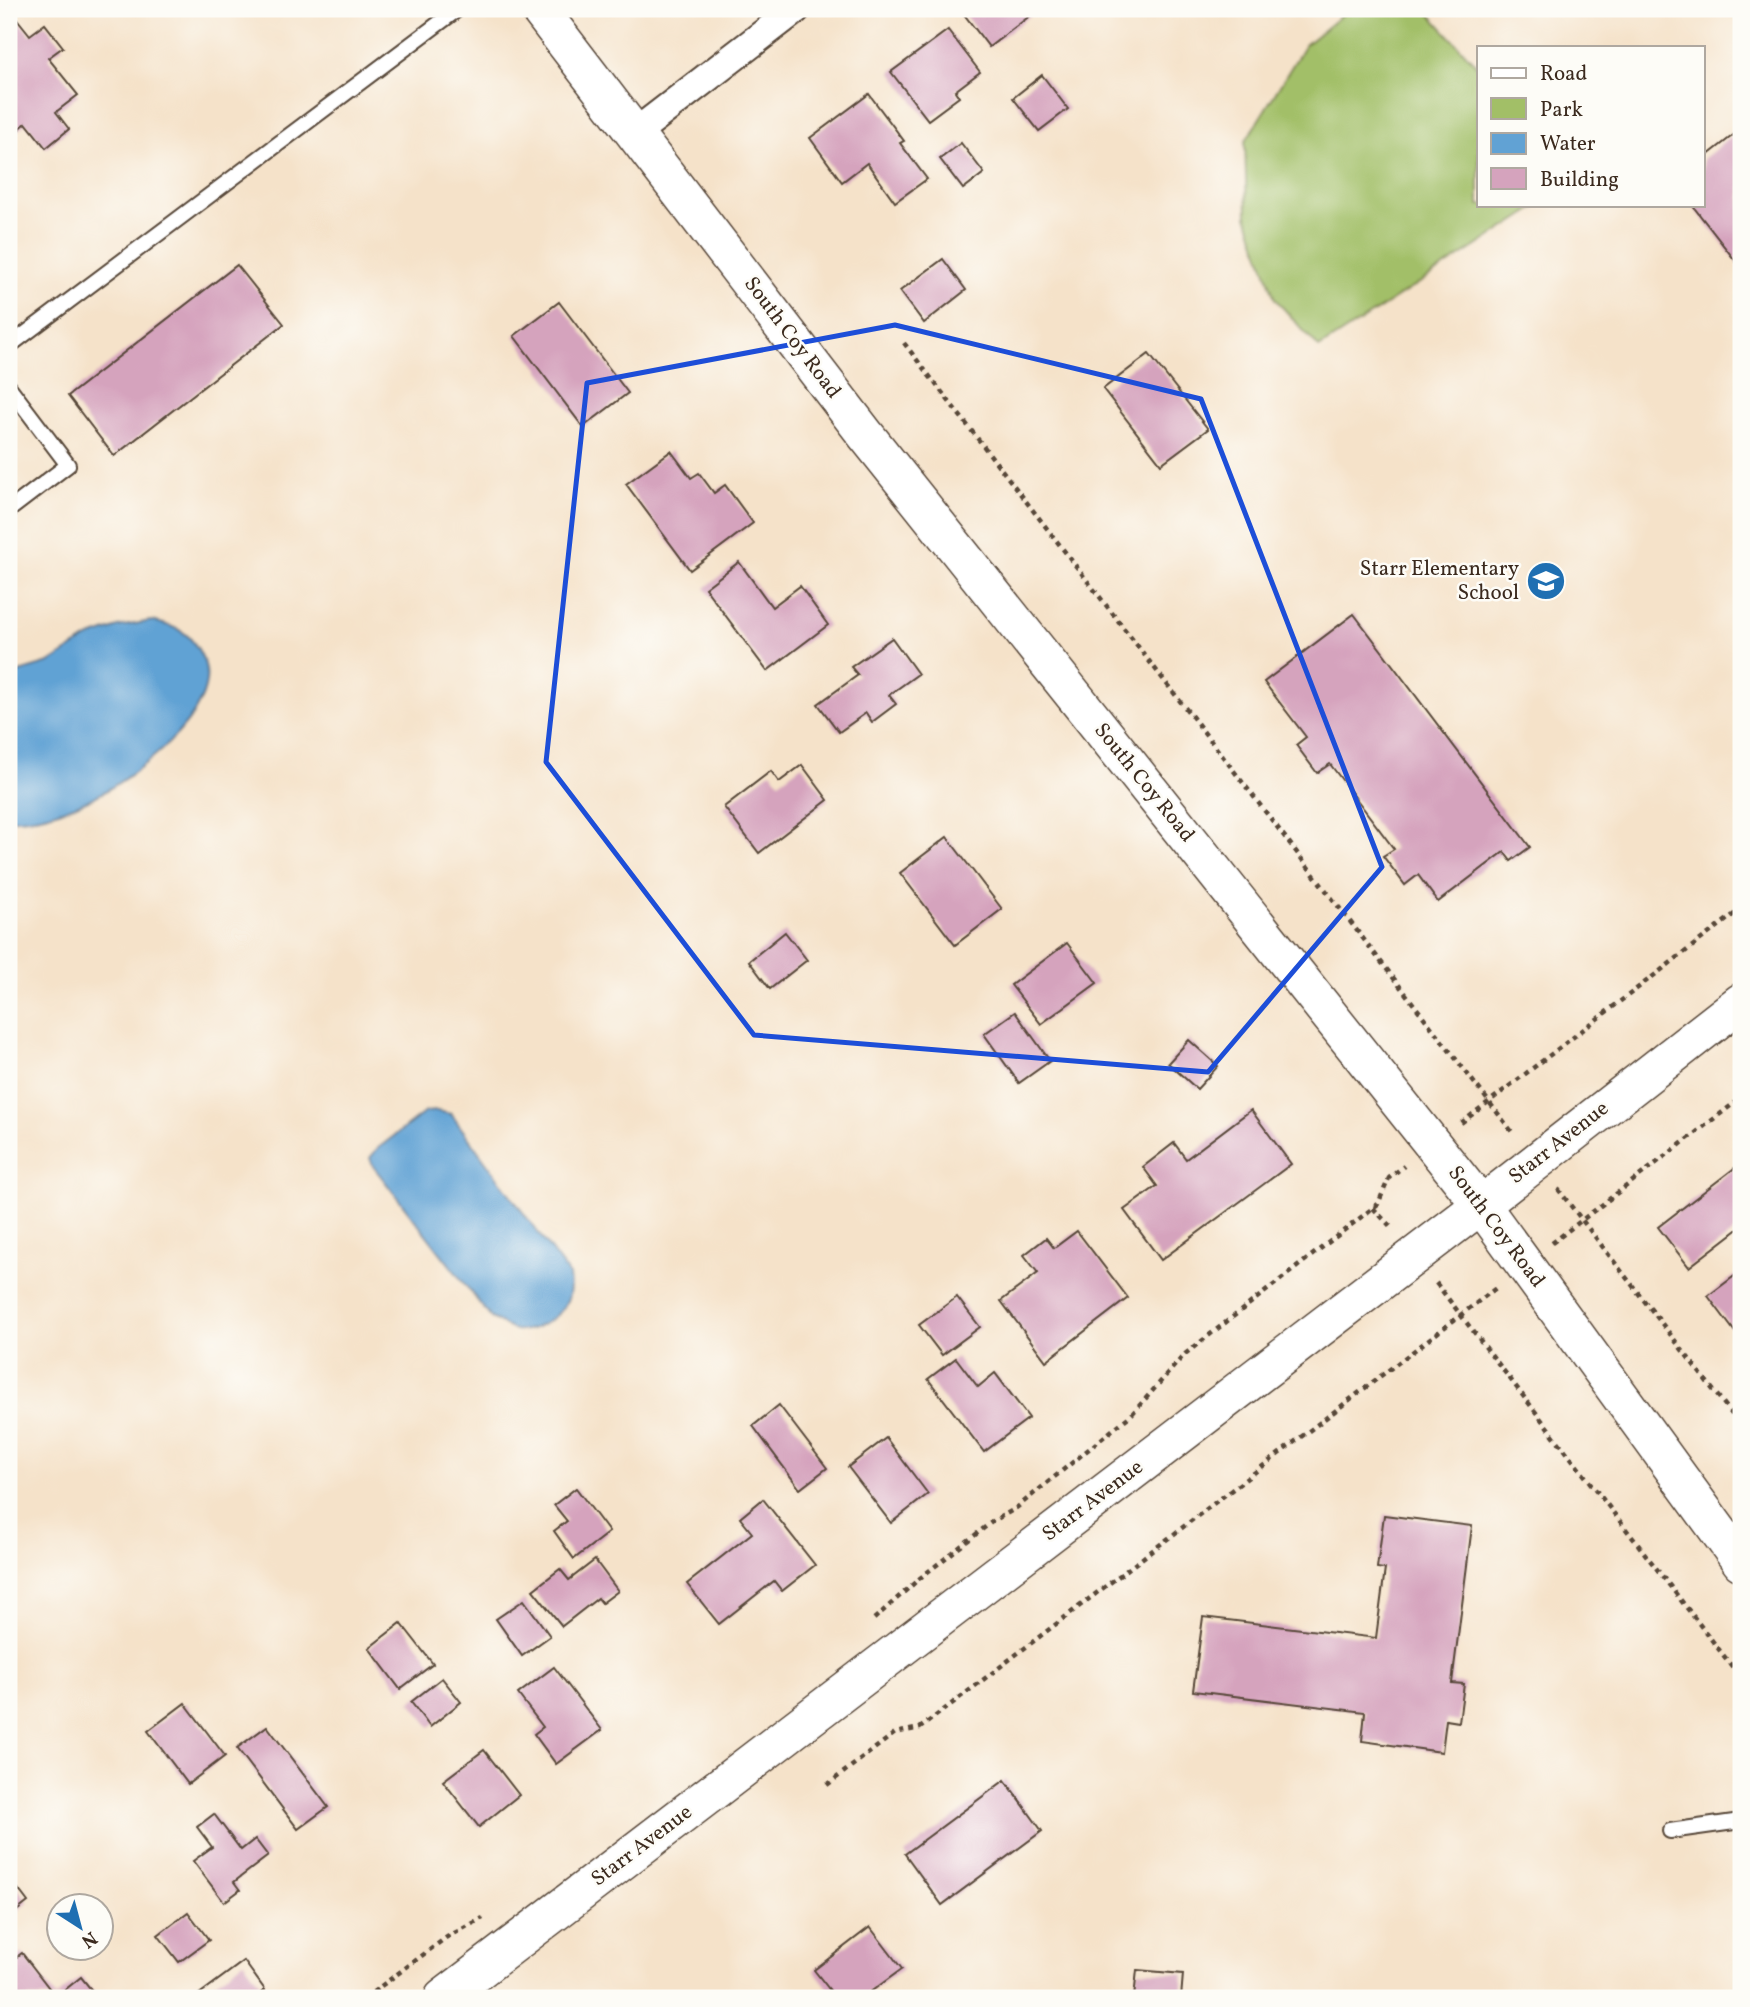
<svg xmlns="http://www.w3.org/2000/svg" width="1750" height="2007" font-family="Vollkorn,serif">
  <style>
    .green { fill: #a2bf67; stroke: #6e7442; stroke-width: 2 }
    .water { fill: #61a2d4; stroke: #4e6679; stroke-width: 2 }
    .building { fill: #d5a3bd }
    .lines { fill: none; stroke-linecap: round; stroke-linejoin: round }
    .service-casing { stroke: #574638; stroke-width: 18 }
    .minor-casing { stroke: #574638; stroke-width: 32 }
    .tertiary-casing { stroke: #574638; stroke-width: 40 }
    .path { stroke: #574638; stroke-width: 4.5; stroke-dasharray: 5 5; stroke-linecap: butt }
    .service { stroke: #fff; stroke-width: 14 }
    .minor { stroke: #fff; stroke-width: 28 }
    .tertiary { stroke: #fff; stroke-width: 37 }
    .marked { fill: none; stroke: #1d4ed8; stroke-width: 5; stroke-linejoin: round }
    .labels { text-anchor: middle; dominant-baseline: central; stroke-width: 5; stroke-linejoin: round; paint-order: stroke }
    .street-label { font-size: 21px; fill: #3b2a1e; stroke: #fdfcf7 }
    .poi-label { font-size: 21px; fill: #3b2a1e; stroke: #fdfcf7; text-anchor: end }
  </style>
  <rect width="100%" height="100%" fill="#fdfcf7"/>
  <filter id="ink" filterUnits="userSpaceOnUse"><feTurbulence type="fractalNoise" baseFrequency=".0143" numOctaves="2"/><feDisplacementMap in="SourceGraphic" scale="14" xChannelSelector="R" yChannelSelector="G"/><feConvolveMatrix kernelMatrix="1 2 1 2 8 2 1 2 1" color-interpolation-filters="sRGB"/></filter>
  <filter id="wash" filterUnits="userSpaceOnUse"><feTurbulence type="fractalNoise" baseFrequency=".00686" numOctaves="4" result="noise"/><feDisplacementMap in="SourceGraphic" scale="28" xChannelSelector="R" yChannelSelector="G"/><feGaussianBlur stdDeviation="1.57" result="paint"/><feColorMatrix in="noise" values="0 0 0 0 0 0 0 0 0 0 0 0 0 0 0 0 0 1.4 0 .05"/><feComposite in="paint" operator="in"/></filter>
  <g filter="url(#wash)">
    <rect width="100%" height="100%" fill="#f5e2c9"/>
    <!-- green -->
    <path class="green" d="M1349 9H1425L1479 68V205H1540L1319 348 1275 299 1247 216 1245 142 1305 45Z"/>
    <!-- water -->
    <g class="water">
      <path d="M151 621C179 627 191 632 203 659 226 712 127 783 86 801 62 811 35 820 9 819V675L49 663 88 638 118 627Z"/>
      <path d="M437 1111 451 1114 569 1275C570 1284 571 1294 566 1303 558 1319 533 1333 515 1330 507 1328 498 1321 491 1318L373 1166 370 1158 377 1149 425 1112Z"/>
    </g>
    <g id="blocks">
      <!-- building -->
      <g class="building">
        <path d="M960 9H1039L989 47Z"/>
        <path d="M10 10 30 35 45 24 63 47 48 58 78 95 56 112 69 129 46 148 26 123 9 138Z"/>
        <path d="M948 30 980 72 955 91 959 97 928 120 891 72Z"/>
        <path d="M1042 75 1068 109 1039 131 1013 98Z"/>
        <path d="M869 94 904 141 900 143 927 179 895 202 867 163 842 182 810 138Z"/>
        <path d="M1741 129V268L1692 205H1703V159Z"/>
        <path d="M961 143 984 173 963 189 940 159Z"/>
        <path d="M943 259 966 290 924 323 900 291Z"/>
        <path d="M237 265 284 324 114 456 68 396Z"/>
        <path d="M559 302 628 393 583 427 514 336Z"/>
        <path d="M1149 354 1208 429 1161 464 1103 389Z"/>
        <path d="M671 451 691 478 699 473 714 493 725 485 753 523 690 570 626 484Z"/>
        <path d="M739 562 772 607 800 586 828 625 767 671 705 588Z"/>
        <path d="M1354 614 1530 847 1511 861 1504 852 1438 902 1418 875 1405 885 1383 856 1394 849 1330 764 1317 773 1296 745 1306 737 1264 682Z"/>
        <path d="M892 638 918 674 889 695 896 704 872 722 866 713 839 732 818 704 858 675 851 667Z"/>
        <path d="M802 765 828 800 759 853 724 807 771 771 779 782Z"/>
        <path d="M947 837 1002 909 955 945 900 873Z"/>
        <path d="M785 932 807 960 770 989 749 961Z"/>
        <path d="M1067 943 1097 983 1041 1024 1011 985Z"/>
        <path d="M1015 1012 1050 1061 1019 1083 984 1034Z"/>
        <path d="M1189 1040 1218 1066 1197 1089 1168 1063Z"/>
        <path d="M1251 1110 1291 1164 1161 1260 1124 1210 1157 1186 1143 1167 1174 1143 1186 1159Z"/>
        <path d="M1741 1163V1227L1689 1267 1658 1227Z"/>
        <path d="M1077 1231 1128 1298 1046 1361 1001 1301 1038 1273 1024 1255 1046 1238 1054 1248Z"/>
        <path d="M1741 1271V1340L1708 1296Z"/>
        <path d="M957 1297 980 1327 942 1355 919 1325Z"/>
        <path d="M956 1358 978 1387 995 1373 1029 1418 984 1452 928 1379Z"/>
        <path d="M779 1405 827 1468 800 1489 753 1426Z"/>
        <path d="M886 1438 928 1494 891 1523 848 1467Z"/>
        <path d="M576 1488 609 1532 574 1559 554 1531 567 1521 554 1505Z"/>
        <path d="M763 1499 815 1565 782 1591 774 1581 719 1624 687 1584 752 1533 740 1518Z"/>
        <path d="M1384 1515 1472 1526 1452 1683 1464 1684 1459 1722 1446 1720 1442 1752 1362 1741 1365 1712 1193 1691 1203 1617 1376 1638 1385 1569 1377 1568Z"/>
        <path d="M595 1560 618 1591 602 1603 598 1598 562 1626 533 1590 560 1569 569 1580Z"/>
        <path d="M524 1600 550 1636 522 1656 496 1619Z"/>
        <path d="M401 1623 433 1664 400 1689 369 1648Z"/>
        <path d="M554 1667 602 1730 556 1764 534 1734 543 1727 518 1694Z"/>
        <path d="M442 1678 461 1702 430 1727 411 1702Z"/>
        <path d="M185 1703 225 1756 188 1784 148 1731Z"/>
        <path d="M267 1726 328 1807 298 1829 237 1748Z"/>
        <path d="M484 1750 519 1795 479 1827 443 1781Z"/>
        <path d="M1005 1780 1042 1831 942 1905 905 1854Z"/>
        <path d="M214 1814 241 1850 255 1839 268 1856 234 1882 240 1890 224 1902 193 1861 212 1847 197 1827Z"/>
        <path d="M9 1877 28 1902 9 1917Z"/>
        <path d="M188 1912 209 1940 179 1962 158 1935Z"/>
        <path d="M870 1927 902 1969 862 1998H836L814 1970Z"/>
        <path d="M22 1953 56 1997 81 1977 98 1998H9V1963Z"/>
        <path d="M244 1961 265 1990 254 1998H194Z"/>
        <path d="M1137 1970 1183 1974 1181 1998H1134Z"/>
      </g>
    </g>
  </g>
  <g filter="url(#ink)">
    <use href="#blocks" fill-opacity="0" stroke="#574638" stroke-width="2"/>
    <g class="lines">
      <!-- service casing -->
      <g class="service-casing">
        <g id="service">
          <path d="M9 346 458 9"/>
          <path d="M9 387 68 465 9 510"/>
          <path d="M1670 1831 1741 1821"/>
        </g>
      </g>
      <!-- minor casing -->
      <g class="minor-casing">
        <path id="minor" d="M635 133 796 9"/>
      </g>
      <!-- tertiary casing -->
      <g class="tertiary-casing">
        <g id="tertiary">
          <path d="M539 9 865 434 1481 1205 1741 1562"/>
          <path d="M443 1998 1481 1205 1741 1002"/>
        </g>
      </g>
      <!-- path -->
      <g class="path">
        <path d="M904 343 1513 1133"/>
        <path d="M1461 1123 1741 909"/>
        <path d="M1558 1189 1741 1426"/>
        <path d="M1373 1208 1391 1227"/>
        <path d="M1552 1243 1741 1098"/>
        <path d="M1436 1283 1741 1678"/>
        <path d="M874 1619 920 1578 993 1521 1015 1509 1132 1414 1185 1354 1378 1204 1389 1178 1404 1166"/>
        <path d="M827 1785 895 1733 920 1728 1496 1288"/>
        <path d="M365 1998 447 1937 483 1918"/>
      </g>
      <!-- service -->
      <use href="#service" class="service"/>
      <!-- minor -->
      <use href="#minor" class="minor"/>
      <!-- tertiary -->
      <use href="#tertiary" class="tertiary"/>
    </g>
  </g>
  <!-- marked area -->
  <path class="marked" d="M895 325 1201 399 1382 867 1208 1072 754 1035 546 762 587 383Z"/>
  <!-- icons -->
  <defs>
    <g id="school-disc" transform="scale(2.0125)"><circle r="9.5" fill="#1f6fb2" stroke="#fdfcf7"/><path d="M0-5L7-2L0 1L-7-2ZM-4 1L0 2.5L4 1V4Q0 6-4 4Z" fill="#fff"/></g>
  </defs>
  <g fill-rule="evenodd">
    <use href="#school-disc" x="1546" y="581"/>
  </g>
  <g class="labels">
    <!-- street labels -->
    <g class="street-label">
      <text transform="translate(792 338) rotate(53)">South Coy Road</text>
      <text transform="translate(1144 783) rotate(51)">South Coy Road</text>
      <text transform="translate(1559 1143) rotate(-38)">Starr Avenue</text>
      <text transform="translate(1496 1227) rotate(53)">South Coy Road</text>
      <text transform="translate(1093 1501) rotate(-37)">Starr Avenue</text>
      <text transform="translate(642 1846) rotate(-37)">Starr Avenue</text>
    </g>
    <!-- poi labels -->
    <g class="poi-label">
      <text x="1519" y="569">Starr Elementary<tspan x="1519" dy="24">School</tspan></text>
    </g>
  </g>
  <!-- margin -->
  <rect width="1750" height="2007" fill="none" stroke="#fdfcf7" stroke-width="35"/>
  <!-- legend -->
  <rect x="1477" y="46" width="228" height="161" fill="#fdfcf7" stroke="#afa8a0" stroke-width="2"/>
  <rect x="1491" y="68" width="35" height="10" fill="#ffffff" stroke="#afa8a0" stroke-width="2"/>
  <text x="1540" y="80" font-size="21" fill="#3b2a1e">Road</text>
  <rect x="1491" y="98" width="35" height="21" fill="#a2bf67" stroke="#afa8a0" stroke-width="2"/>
  <text x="1540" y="116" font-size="21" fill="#3b2a1e">Park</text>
  <rect x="1491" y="133" width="35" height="21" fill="#61a2d4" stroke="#afa8a0" stroke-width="2"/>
  <text x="1540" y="150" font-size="21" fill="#3b2a1e">Water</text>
  <rect x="1491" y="168" width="35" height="21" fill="#d5a3bd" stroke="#afa8a0" stroke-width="2"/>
  <text x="1540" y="186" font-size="21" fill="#3b2a1e">Building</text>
  <!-- north arrow -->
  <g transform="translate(80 1927) rotate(144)"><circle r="33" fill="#fdfcf7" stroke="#afa8a0" stroke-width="2"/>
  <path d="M0-5L12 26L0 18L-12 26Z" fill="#1f6fb2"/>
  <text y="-10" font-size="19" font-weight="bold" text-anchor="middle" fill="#3b2a1e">N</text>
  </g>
</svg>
